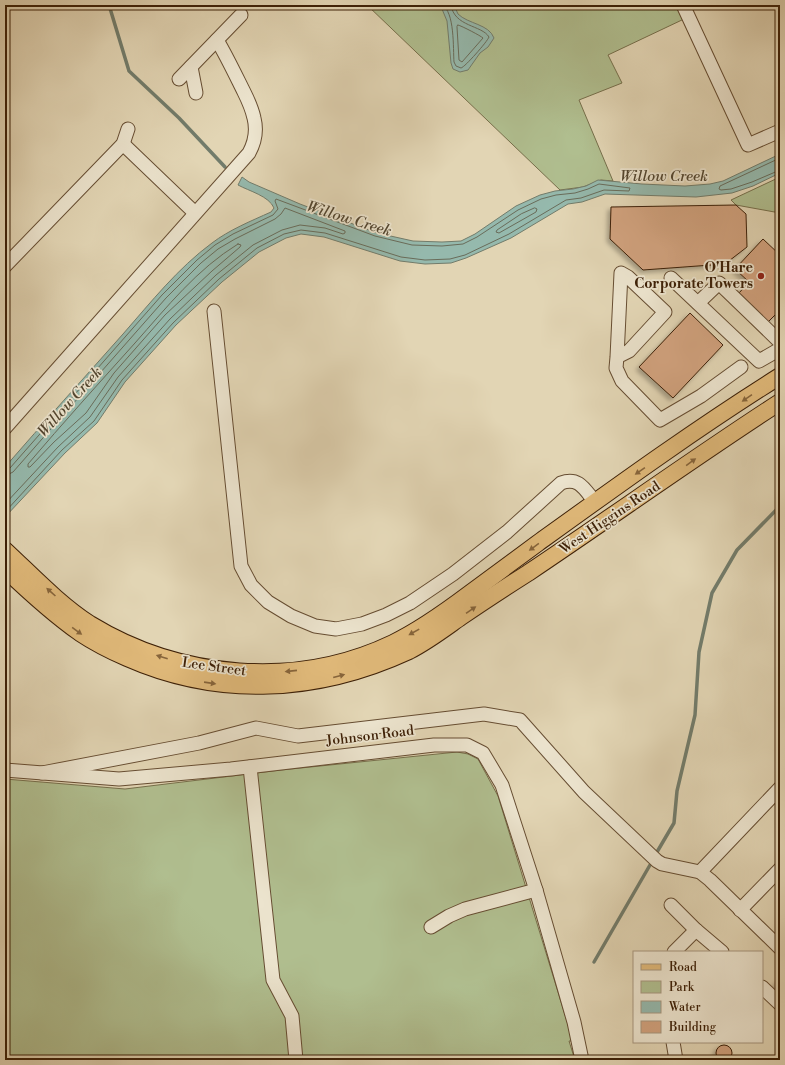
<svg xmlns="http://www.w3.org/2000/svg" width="785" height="1065" font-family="'Libre Bodoni',serif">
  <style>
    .green { fill: #b0be8f; stroke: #766f4b }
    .water { fill: #95b9ad; stroke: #727c6b }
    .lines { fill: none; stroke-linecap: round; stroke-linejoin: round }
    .shore { stroke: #696c5a; stroke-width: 1 }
    .stream { stroke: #727c6b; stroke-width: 3.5 }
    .building { fill: #d0a17d; stroke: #3d2007; filter: url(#shadow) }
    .minor-casing { stroke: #664d32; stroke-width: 15 }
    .major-casing { stroke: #3d2007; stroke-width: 18 }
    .minor { stroke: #ece4ce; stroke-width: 13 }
    .major { stroke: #e1ba7a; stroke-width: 16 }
    .oneway { fill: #87653b }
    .poi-dot { fill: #8f2418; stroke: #ece4ce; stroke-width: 1.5 }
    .labels { text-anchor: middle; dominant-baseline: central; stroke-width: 3.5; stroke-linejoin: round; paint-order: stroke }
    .poi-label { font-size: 14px; font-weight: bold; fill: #3d2007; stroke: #ece4ce; text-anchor: end }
    .street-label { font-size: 14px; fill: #3d2007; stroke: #ece4ce }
    .water-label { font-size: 15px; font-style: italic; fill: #534630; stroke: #ece4ce }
  </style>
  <defs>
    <filter id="shadow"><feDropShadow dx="-3" dy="3" stdDeviation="2" flood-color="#0004"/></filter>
  </defs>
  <rect width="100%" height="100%" fill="#e2d5b4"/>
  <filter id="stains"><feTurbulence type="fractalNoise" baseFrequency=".005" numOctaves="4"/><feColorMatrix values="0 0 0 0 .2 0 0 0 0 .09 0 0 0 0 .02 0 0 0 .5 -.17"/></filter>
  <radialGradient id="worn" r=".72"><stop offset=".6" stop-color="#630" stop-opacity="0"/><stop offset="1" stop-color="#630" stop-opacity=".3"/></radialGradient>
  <!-- green -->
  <g class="green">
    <path d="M367 5H677L684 19 608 55 622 83 579 100 613 181 601 180 583 187 560 190Z"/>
    <path d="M780 177V213L736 205 731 200Z"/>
    <path d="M457 752 468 754 478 759 498 796 573 1041H569L575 1060H5V779L125 789 281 770Z"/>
  </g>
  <!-- water -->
  <g class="water">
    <path d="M403 5H454C455 8 457 11 458 14 468 24 489 24 494 38L488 47 480 53 468 70 460 72 453 69 451 63 447 21 442 9C430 6 420 6 407 9Z"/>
    <path d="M780 154V173L753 186 732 193 696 197 605 194 582 202 568 204 511 238 466 258 451 263 425 264 400 261 324 237 301 234 286 238 259 252 222 282 176 325 125 382 97 423 65 453 5 517V467C44 422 84 378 123 334 151 302 178 268 212 243 229 230 251 221 271 212L274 208C269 196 249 191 238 185L242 177 249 182 300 204 377 233 413 241 442 242 461 241 475 234 516 206 540 195 555 191 573 189 586 186 598 180 642 184 685 186 710 184 723 181Z"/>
  </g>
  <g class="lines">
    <!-- shore -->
    <g class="shore">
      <path d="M442 5C455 11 453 49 454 62L456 66 461 68C465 67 487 42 489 37 482 25 454 27 451 5"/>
      <path d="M458 25C462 26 481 36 483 38L462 62 459 60 457 27Z"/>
      <path d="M780 158 720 186 719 189 721 190 731 189 752 182 780 170"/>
      <path d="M535 208 537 209 536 212 499 233 496 232 497 230 521 214Z"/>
      <path d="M238 244 241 245 240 247 212 271 165 315 114 373 86 413 54 442 30 467H28V464C63 423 99 383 135 343 167 307 197 269 238 244Z"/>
      <path d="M5 470 10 468 162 295 197 260 215 245 233 234 273 215 278 209 275 201 276 199 375 236 412 245 442 246 463 244 477 237 518 210 541 199 556 195 575 193 588 189 599 184 630 188 629 191 604 190 581 198 566 200 509 234 465 255 450 259 425 260 401 257 325 233 301 230 284 234 257 248 219 279 173 323 122 380 94 421 62 450 5 512"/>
      <path d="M5 475 9 474 13 472 166 298 201 263 218 249 235 239 275 219 281 214 285 208 345 231V233L343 234 325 228 300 225 282 230 253 245 216 275 170 319 118 377 90 417 58 447 5 504"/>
    </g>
    <!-- stream -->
    <g class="stream">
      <path d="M109 5 129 71 179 118 225 167"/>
      <path d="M657 852 674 823 677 791 695 715 699 652 712 593 737 550 780 506"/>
      <path d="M594 962 650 865"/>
    </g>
  </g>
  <!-- building -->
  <g class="building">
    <path d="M736 205 746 214 747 247 725 264 643 270 610 239 611 207Z"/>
    <path d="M763 239 780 255V315L778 312 768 322 739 293 749 282 735 269Z"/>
    <path d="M690 313 723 345 673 398 639 367Z"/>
    <path d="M780 979V989L775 984Z"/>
    <circle cx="724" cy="1053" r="8"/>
  </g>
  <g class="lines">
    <!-- minor casing -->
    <g class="minor-casing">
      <g id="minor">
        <path d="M683 5 748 145 780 131"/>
        <path d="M191 67 196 93"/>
        <path d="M179 79 241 15"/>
        <path d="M123 144 195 213"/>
        <path d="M5 266 123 144 128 129"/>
        <path d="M671 278 759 361 780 349"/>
        <path d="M698 303 719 283 780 342"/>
        <path d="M214 311 241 566 251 585 268 602 291 616 315 626 336 629 362 624 386 615 410 603 453 574 507 532 561 483C579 476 585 490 595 502"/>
        <path d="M617 357 629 351 665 312 628 277 621 273 617 357 616 368 622 381 660 420 701 396 741 367"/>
        <path d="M5 428 249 153C255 142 257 130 254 118 252 109 248 100 244 92 235 74 227 57 217 40"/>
        <path d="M250 767 273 980 292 1016 296 1060"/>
        <path d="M5 770 119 779 231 769 434 745H467L483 753 502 785 536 890 574 1022 582 1060"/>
        <path d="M42 773 199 743 256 728 298 736 484 714 520 720 584 792 657 861 662 864 700 872 710 880 780 948"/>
        <path d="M700 872 780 788"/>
        <path d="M671 905 696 930 722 952"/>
        <path d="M740 910 780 869"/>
        <path d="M431 927 449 916 465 909 536 890"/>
        <path d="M674 952 696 930"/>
        <path d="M762 987 780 1004"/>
        <path d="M673 1042 676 1060"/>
      </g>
    </g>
    <!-- major casing -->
    <g class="major-casing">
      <g id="major">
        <path d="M5 550C32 575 59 604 90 624 180 679 297 689 393 643 420 630 445 612 469 594 492 577 515 560 538 543 617 486 697 428 780 376"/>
        <path d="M5 569C29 592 53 614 80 633 95 643 111 651 127 658 220 699 318 693 409 651 427 642 444 629 461 617 483 602 506 587 528 573 613 516 695 457 780 402"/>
      </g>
    </g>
    <!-- minor -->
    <use href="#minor" class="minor"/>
    <!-- major -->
    <use href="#major" class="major"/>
  </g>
  <!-- one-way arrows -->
  <defs><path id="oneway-solid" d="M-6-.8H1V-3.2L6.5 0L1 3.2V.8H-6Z"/></defs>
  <g class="oneway">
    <use href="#oneway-solid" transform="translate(747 398) rotate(146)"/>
    <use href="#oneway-solid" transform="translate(691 462) rotate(-36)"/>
    <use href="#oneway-solid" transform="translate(640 471) rotate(145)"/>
    <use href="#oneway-solid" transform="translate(534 547) rotate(144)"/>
    <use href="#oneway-solid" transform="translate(51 592) rotate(-138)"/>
    <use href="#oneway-solid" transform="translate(471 610) rotate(-34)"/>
    <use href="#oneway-solid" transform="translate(77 631) rotate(36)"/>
    <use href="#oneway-solid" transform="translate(414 632) rotate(151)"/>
    <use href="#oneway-solid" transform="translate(162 657) rotate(-162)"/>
    <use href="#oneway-solid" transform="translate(291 671) rotate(174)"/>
    <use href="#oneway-solid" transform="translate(339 676) rotate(-15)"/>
    <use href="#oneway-solid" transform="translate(210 683) rotate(8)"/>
  </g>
  <!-- markers -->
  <circle class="poi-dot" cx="761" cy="276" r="4"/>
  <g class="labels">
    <!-- poi labels -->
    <g class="poi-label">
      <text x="753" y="268">O'Hare<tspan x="753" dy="16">Corporate Towers</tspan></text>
    </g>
    <!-- street labels -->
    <g class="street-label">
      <text transform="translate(610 518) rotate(-34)">West Higgins Road</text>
      <text transform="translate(214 667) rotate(8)">Lee Street</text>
      <text transform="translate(370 736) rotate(-7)">Johnson Road</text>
    </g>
    <!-- water labels -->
    <g class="water-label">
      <text x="664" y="176">Willow Creek</text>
      <text transform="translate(349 219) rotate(17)">Willow Creek</text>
      <text transform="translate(70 402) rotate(-48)">Willow Creek</text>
    </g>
  </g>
  <!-- margin -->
  <rect width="785" height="1065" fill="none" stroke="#e2d5b4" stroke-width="20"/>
  <rect x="6" y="6" width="773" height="1053" fill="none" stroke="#3d2007" stroke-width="2"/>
  <rect x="10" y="10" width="765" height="1045" fill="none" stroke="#3d2007"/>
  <!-- legend -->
  <rect x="633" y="951" width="130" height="92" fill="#ece4ce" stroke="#a6967e"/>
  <rect x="641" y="964" width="20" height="6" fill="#e1ba7a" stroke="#a6967e"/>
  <text x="669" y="971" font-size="12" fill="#3d2007">Road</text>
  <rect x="641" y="981" width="20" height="12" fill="#b0be8f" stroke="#a6967e"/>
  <text x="669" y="991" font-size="12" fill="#3d2007">Park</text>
  <rect x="641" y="1001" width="20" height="12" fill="#95b9ad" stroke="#a6967e"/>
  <text x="669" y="1011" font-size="12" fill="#3d2007">Water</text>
  <rect x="641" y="1021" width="20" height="12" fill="#d0a17d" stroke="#a6967e"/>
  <text x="669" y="1031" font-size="12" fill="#3d2007">Building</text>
  <rect width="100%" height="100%" filter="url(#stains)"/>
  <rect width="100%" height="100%" fill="url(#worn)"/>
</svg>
